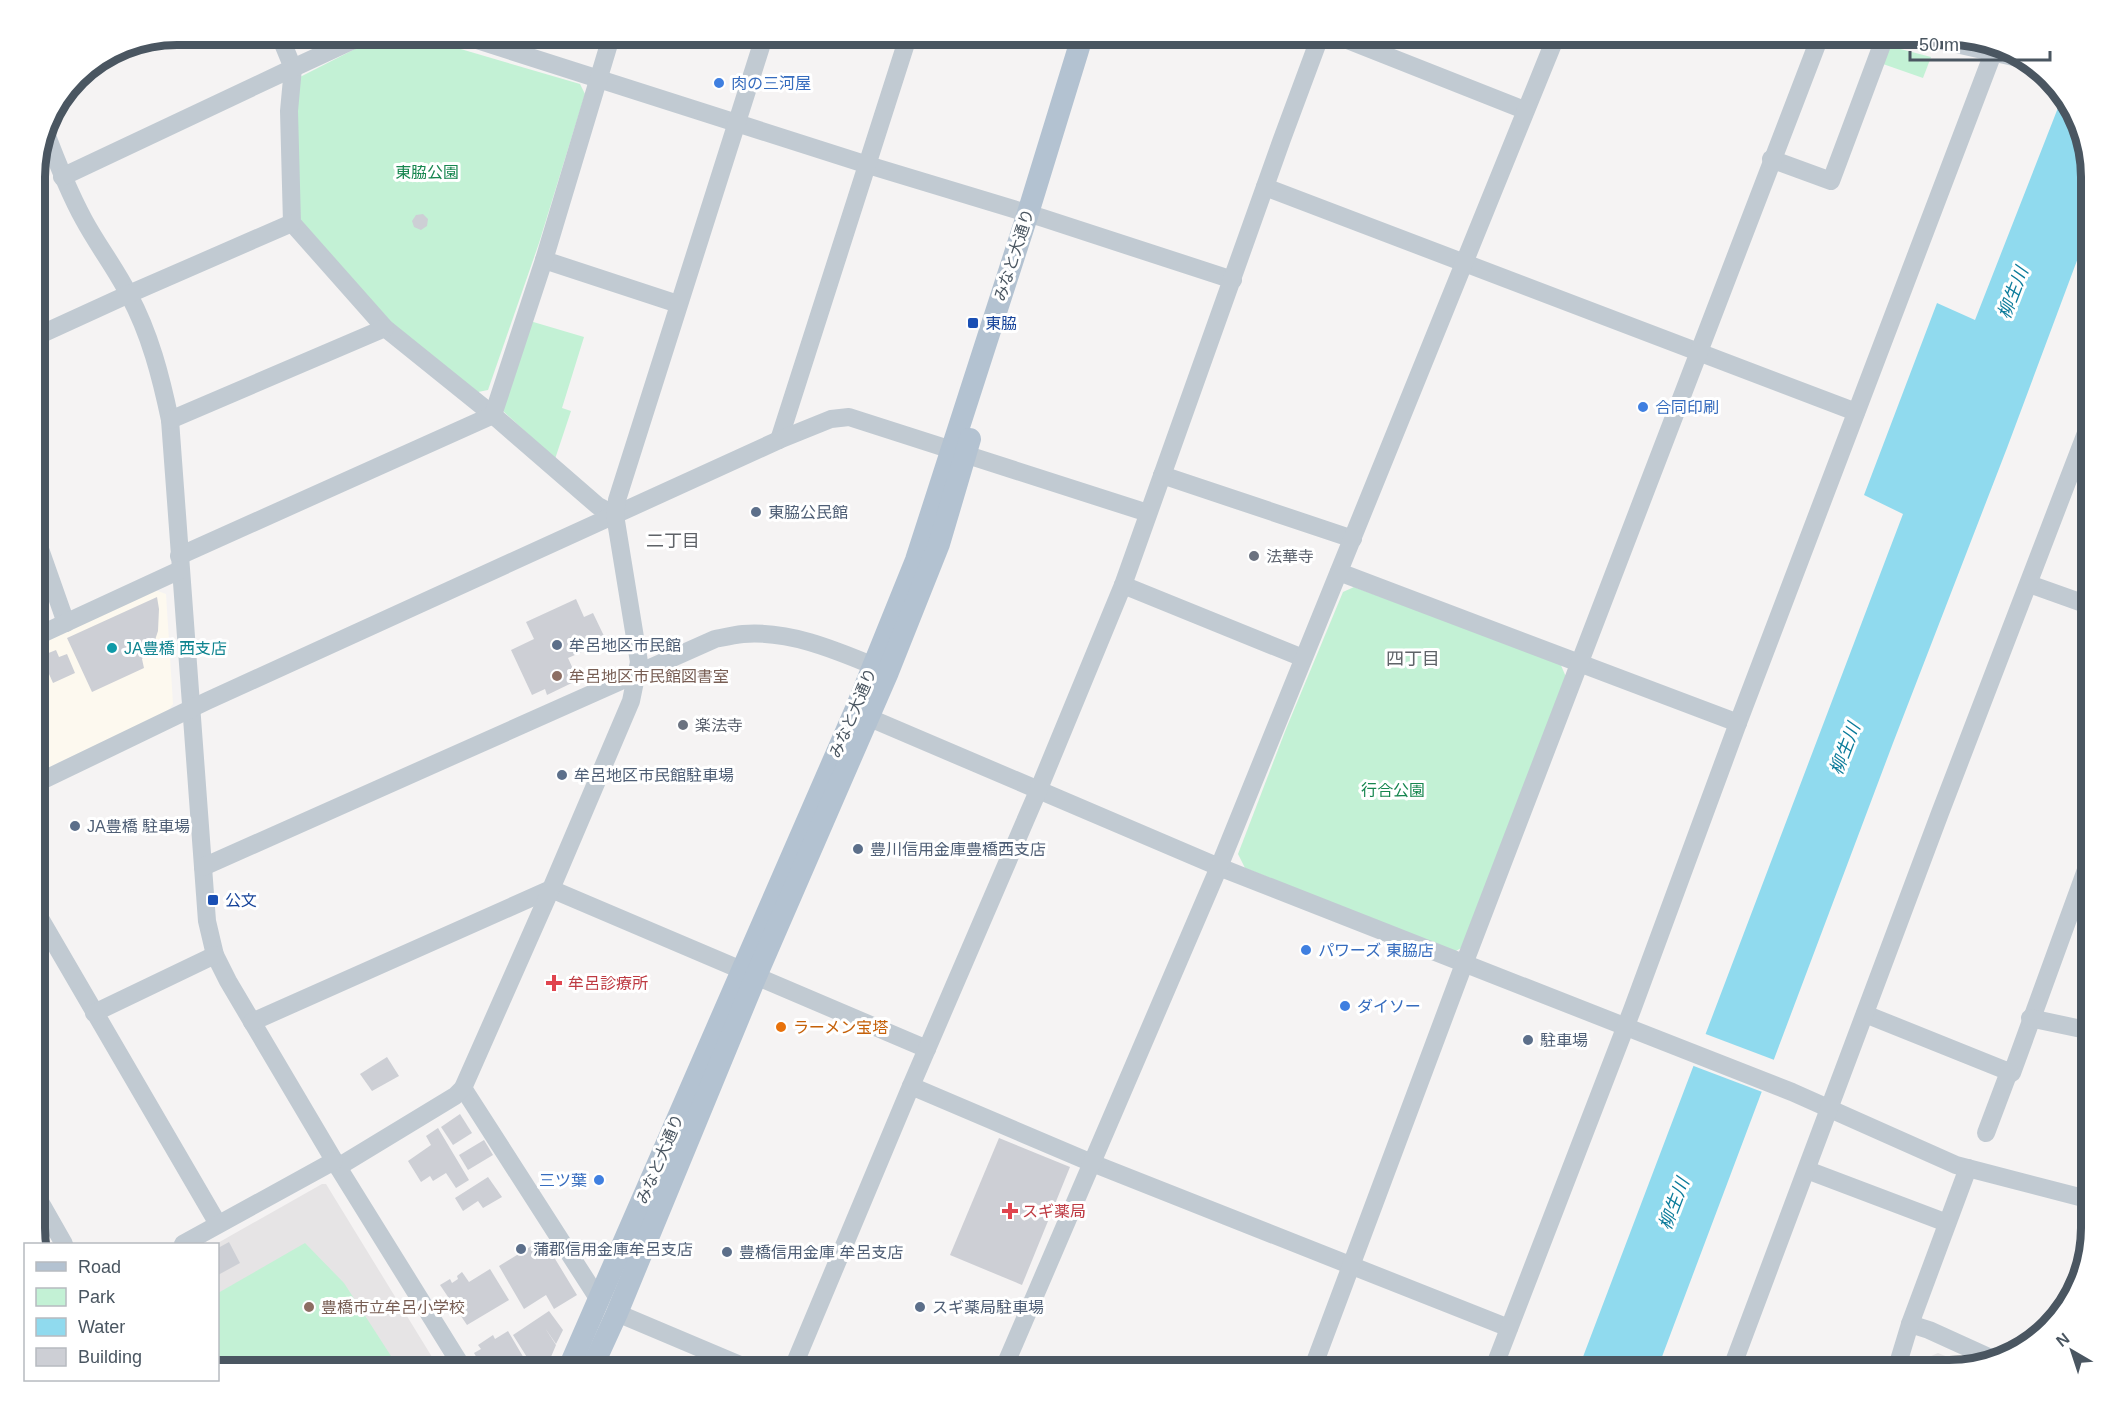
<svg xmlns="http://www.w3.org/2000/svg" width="2126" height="1405" font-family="Arial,'Noto Sans JP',sans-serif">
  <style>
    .commercial { fill: #fdf9ef }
    .education { fill: #e6e4e5 }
    .green { fill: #c3f1d5 }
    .water { fill: #90daee }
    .pier { fill: #f5f3f3 }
    .building { fill: #cdcfd5 }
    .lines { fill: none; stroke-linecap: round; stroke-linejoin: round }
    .minor { stroke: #c1cad2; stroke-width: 18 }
    .major { stroke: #b3c2d1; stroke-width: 22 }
    .shop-dot { fill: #3f7fe0; stroke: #fff; stroke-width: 2 }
    .transit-dot { fill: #1a4fb4; stroke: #fff; stroke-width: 2 }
    .service-dot { fill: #5c6f8a; stroke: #fff; stroke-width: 2 }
    .worship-dot { fill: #6b7280; stroke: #fff; stroke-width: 2 }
    .culture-dot { fill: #0f9aa8; stroke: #fff; stroke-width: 2 }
    .education-dot { fill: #8d6e63; stroke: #fff; stroke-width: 2 }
    .health-dot { fill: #e0444e; stroke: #fff; stroke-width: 2 }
    .food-dot { fill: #e8710a; stroke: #fff; stroke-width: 2 }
    .labels { text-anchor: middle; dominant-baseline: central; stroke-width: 6; stroke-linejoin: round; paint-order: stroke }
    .shop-label { font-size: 16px; fill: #366cbe; stroke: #fff; text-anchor: start }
    .park-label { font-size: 16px; fill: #17864f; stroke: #fff }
    .street-label { font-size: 16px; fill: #4a5661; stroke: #fff }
    .transit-label { font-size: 16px; fill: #164399; stroke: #fff; text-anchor: start }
    .service-label { font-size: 16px; fill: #4e5e75; stroke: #fff; text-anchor: start }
    .worship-label { font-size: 16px; fill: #5b616d; stroke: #fff; text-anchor: start }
    .culture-label { font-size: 16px; fill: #0d838f; stroke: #fff; text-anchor: start }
    .education-label { font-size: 16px; fill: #785e54; stroke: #fff; text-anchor: start }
    .health-label { font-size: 16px; fill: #be3a42; stroke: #fff; text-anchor: start }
    .food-label { font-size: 16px; fill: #c56008; stroke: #fff; text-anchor: start }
    .water-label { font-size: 18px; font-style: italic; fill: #0c7c9b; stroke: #fff }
    .neighbourhood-label { font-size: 18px; fill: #5f6368; stroke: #fff }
    .rim { fill: none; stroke: #4a5661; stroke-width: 8 }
  </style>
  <rect width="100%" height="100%" fill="#f5f3f3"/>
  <!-- commercial -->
  <path class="commercial" d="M155 590 166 594 173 704 168 711 41 771 35 758V646Z"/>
  <!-- education -->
  <g class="education">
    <path d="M322 1184H326L440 1370H218V1244H216Z"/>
    <path d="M1938 1353 1970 1366 1950 1370H1924L1929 1357Z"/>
  </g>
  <!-- green -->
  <g class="green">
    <path d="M401 39 430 40 580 84 585 94 539 243 488 390 478 392 401 333 299 221 296 109 300 77 357 48Z"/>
    <path d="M1889 46 1931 57 1923 78 1883 64Z"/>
    <path d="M530 321 584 337 562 408 571 411 555 459 502 410Z"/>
    <path d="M1354 587 1560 663 1566 677 1465 946 1454 952 1245 868 1238 854 1286 729 1343 592Z"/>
    <path d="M305 1243 344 1283 400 1370H218V1293Z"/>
  </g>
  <!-- water -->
  <path class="water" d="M2063 95 2073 106 2091 176V223L2007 448 1893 743 1657 1370H1578L1903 514 1864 495 1937 303 1975 320Z"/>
  <!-- pier -->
  <path class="pier" d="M1703 1033 1777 1061 1765 1093 1691 1065Z"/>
  <!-- building -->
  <g class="building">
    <path d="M423 214 428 219 427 226 421 230 414 227 412 221 416 215Z"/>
    <path d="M157 597 159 609 158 631 154 643 142 659 144 668 92 692 67 638Z"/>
    <path d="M576 599 584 617 593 613 604 636 590 643 593 647 568 658 578 680 547 695 545 689 532 695 511 650 534 639 526 622Z"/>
    <path d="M56 650 59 657 67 654 75 673 53 683 41 656Z"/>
    <path d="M387 1057 399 1076 372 1091 360 1074Z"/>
    <path d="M460 1114 472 1133 453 1145 441 1127Z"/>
    <path d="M438 1128 469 1180 456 1188 446 1173 433 1181 430 1176 421 1182 408 1161 431 1145 426 1136Z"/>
    <path d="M999 1138 1070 1167 1022 1285 950 1255Z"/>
    <path d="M484 1140 493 1155 468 1170 459 1155Z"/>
    <path d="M488 1177 502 1197 483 1208 478 1201 463 1211 455 1198Z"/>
    <path d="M543 1239 577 1295 554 1309 546 1295 524 1309 499 1266Z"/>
    <path d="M229 1242 240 1263 218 1275V1248Z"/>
    <path d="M490 1269 509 1300 467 1325 440 1285 450 1279 452 1283 458 1279 457 1276 462 1272 469 1282Z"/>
    <path d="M549 1311 563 1330 556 1344 545 1328 556 1345 548 1364 535 1370 513 1335Z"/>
    <path d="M508 1331 525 1360 509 1370H484L474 1353 481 1349 478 1345 493 1335 495 1339Z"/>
  </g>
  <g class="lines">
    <!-- minor -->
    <g class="minor">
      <path d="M279 34 293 68 289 111 292 223 385 328 493 415 598 506 615 515"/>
      <path d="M458 34 868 165 1043 218 1233 280"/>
      <path d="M1332 34 1524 110"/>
      <path d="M1912 34 2031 61"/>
      <path d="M44 128C56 160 68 191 84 220 98 246 116 269 129 295 150 334 161 377 170 420L207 921 215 955 228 981 338 1167 464 1370"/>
      <path d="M1771 159 1831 181 1886 34"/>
      <path d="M62 177 293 68 349 42 371 34"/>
      <path d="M1265 187 1856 412"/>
      <path d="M544 260 678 304"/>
      <path d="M35 337 129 294 292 223"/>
      <path d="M170 420 385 328"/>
      <path d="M779 440 909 34"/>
      <path d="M1162 475 1353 539"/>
      <path d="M35 535 66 623"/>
      <path d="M179 556 493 415 544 260 612 34"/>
      <path d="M1339 572 1738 723"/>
      <path d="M2029 584 2091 606"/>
      <path d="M1123 585 1303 658"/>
      <path d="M35 637 180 570"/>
      <path d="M858 713 1219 867 1792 1092 1956 1165 2091 1200"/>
      <path d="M35 784 207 701 779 440 831 419 849 417 1148 513"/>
      <path d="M203 867 715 639C725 637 734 635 743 634 792 630 840 652 884 670"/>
      <path d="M35 923 41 920 218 1224"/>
      <path d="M94 1013 215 955"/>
      <path d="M1865 1014 2012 1073 2091 856"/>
      <path d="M2030 1018 2091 1031"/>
      <path d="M252 1022 551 889 927 1049"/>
      <path d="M911 1086 1092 1163 1509 1328"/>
      <path d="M463 1088 599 1300"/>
      <path d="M1986 1133 2009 1072"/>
      <path d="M338 1167 455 1096 463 1088 551 889 631 701 639 662 615 515 617 500 765 34"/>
      <path d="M1807 1170 1947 1223"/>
      <path d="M35 1193 64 1244"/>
      <path d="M183 1244 334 1161"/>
      <path d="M617 1313 752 1370"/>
      <path d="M1910 1324 1929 1330 1995 1360"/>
      <path d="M792 1370 911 1086 1038 791 1123 585 1282 139 1321 34"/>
      <path d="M1003 1370 1219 867 1557 34"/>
      <path d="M1312 1370 1464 964 1821 34"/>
      <path d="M1493 1370 1632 1010 1738 723 1995 48"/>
      <path d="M1731 1370 1940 813 2091 420"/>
      <path d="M1896 1370 1910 1324 1968 1168"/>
    </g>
    <!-- major -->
    <g class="major">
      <path d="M568 1370 855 711 916 560 1028 213 1083 34"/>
      <path d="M591 1370 617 1313 756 976 888 672 939 544 970 439"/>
    </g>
  </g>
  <!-- markers -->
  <g class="shop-dot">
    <circle cx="719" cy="83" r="6"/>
    <circle cx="1643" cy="407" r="6"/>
    <circle cx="1306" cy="950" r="6"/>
    <circle cx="1345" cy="1006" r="6"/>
    <circle cx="599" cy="1180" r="6"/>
  </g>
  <g class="transit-dot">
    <rect x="967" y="317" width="12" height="12" rx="3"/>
    <rect x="207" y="894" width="12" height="12" rx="3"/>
  </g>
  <g class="service-dot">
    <circle cx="756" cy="512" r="6"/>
    <circle cx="557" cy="645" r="6"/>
    <circle cx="562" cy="775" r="6"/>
    <circle cx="75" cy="826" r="6"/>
    <circle cx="858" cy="849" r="6"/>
    <circle cx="1528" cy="1040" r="6"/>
    <circle cx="521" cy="1249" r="6"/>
    <circle cx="727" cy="1252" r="6"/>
    <circle cx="920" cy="1307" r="6"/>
  </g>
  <g class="worship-dot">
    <circle cx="1254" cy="556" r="6"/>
    <circle cx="683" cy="725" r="6"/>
  </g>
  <circle class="culture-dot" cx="112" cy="648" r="6"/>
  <g class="education-dot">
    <circle cx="557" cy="676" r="6"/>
    <circle cx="309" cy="1307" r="6"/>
  </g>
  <g class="health-dot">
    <path d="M551 974h6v6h6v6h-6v6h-6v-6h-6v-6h6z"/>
    <path d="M1007 1202h6v6h6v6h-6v6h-6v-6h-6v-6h6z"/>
  </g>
  <circle class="food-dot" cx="781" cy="1027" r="6"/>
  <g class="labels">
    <!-- shop labels -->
    <g class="shop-label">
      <text x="731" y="83">肉の三河屋</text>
      <text x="1655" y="407">合同印刷</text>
      <text x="1318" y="950">パワーズ 東脇店</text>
      <text x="1357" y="1006">ダイソー</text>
      <text x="587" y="1180" text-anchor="end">三ツ葉</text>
    </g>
    <!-- park labels -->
    <g class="park-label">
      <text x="427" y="172">東脇公園</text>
      <text x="1393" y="790">行合公園</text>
    </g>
    <!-- street labels -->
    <g class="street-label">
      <text transform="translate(1014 255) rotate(-72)">みなと大通り</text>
      <text transform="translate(853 713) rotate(-67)">みなと大通り</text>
      <text transform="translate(660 1159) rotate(-67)">みなと大通り</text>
    </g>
    <!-- transit labels -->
    <g class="transit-label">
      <text x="985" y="323">東脇</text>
      <text x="225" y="900">公文</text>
    </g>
    <!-- service labels -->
    <g class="service-label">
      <text x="768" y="512">東脇公民館</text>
      <text x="569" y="645">牟呂地区市民館</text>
      <text x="574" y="775">牟呂地区市民館駐車場</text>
      <text x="87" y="826">JA豊橋 駐車場</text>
      <text x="870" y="849">豊川信用金庫豊橋西支店</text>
      <text x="1540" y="1040">駐車場</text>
      <text x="533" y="1249">蒲郡信用金庫牟呂支店</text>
      <text x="739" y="1252">豊橋信用金庫 牟呂支店</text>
      <text x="932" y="1307">スギ薬局駐車場</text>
    </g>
    <!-- worship labels -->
    <g class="worship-label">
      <text x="1266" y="556">法華寺</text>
      <text x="695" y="725">楽法寺</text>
    </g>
    <!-- culture labels -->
    <g class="culture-label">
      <text x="124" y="648">JA豊橋 西支店</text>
    </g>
    <!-- education labels -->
    <g class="education-label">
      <text x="569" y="676">牟呂地区市民館図書室</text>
      <text x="321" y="1307">豊橋市立牟呂小学校</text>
    </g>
    <!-- health labels -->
    <g class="health-label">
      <text x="568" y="983">牟呂診療所</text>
      <text x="1022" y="1211">スギ薬局</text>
    </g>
    <!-- food labels -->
    <g class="food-label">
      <text x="793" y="1027">ラーメン宝塔</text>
    </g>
    <!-- water labels -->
    <g class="water-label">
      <text transform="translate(2013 293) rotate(-69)">柳生川</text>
      <text transform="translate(1845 749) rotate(-69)">柳生川</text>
      <text transform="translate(1674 1204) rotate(-69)">柳生川</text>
    </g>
    <!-- neighbourhood labels -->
    <g class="neighbourhood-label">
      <text x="673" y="541">二丁目</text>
      <text x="1413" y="659">四丁目</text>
    </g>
  </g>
  <!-- crop -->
  <path d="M0 0H2126V1405H0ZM177 45H1949A132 132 0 0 1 2081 177V1228A132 132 0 0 1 1949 1360H177A132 132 0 0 1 45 1228V177A132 132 0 0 1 177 45Z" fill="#fff" fill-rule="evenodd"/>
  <path class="rim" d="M177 45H1949A132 132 0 0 1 2081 177V1228A132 132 0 0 1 1949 1360H177A132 132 0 0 1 45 1228V177A132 132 0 0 1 177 45Z"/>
  <!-- legend -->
  <rect x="24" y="1243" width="195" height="138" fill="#ffffff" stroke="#b7bbc0" stroke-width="1.5"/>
  <rect x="36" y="1262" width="30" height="9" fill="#b3c2d1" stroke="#b7bbc0" stroke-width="1.5"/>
  <text x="78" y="1273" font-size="18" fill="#4a5661">Road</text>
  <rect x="36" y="1288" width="30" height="18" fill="#c3f1d5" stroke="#b7bbc0" stroke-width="1.5"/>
  <text x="78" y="1303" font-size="18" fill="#4a5661">Park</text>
  <rect x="36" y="1318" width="30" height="18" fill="#90daee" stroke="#b7bbc0" stroke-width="1.5"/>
  <text x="78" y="1333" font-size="18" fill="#4a5661">Water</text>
  <rect x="36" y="1348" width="30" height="18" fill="#cdcfd5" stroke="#b7bbc0" stroke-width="1.5"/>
  <text x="78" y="1363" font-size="18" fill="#4a5661">Building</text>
  <!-- north arrow -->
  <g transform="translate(2072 1351) rotate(321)" stroke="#ffffff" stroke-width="4.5" paint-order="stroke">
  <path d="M0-4.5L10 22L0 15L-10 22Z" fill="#4a5661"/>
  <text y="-9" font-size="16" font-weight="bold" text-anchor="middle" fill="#4a5661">N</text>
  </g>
  <!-- scale -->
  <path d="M1910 51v9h140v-9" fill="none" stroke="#4a5661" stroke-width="3"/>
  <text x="1919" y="51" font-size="18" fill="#4a5661" stroke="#ffffff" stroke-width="4.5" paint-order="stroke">50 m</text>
</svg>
